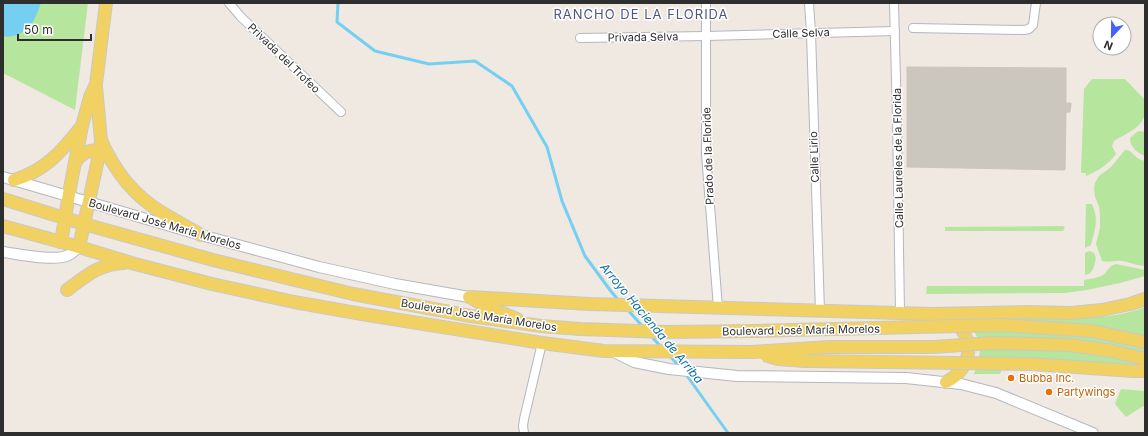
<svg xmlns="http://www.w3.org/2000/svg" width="1148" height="436" font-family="Inter,sans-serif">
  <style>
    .green { fill: #b6e59e }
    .water { fill: #75cff0 }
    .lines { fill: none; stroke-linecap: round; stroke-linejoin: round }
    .stream { stroke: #75cff0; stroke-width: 3 }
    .building { fill: #cbc7bf; stroke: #cbc5ba }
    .minor-casing { stroke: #b4b7c1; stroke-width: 10 }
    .tertiary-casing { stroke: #b4b7c1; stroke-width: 12 }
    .primary-casing { stroke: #c9c9c9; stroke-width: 14 }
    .minor { stroke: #fff; stroke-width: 8 }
    .tertiary { stroke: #fff; stroke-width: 10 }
    .primary { stroke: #f2d163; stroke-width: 12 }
    .primary-bridge-casing { stroke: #c9c9c9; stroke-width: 14; stroke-linecap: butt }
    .primary-bridge { stroke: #f2d163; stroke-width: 12 }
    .food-dot { fill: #e8710a; stroke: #fff; stroke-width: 1.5 }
    .labels { text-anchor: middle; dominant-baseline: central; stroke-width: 3; stroke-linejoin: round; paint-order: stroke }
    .street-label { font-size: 11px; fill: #2e2e2e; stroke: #fff }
    .food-label { font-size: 11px; fill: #c56008; stroke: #fff; text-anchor: start }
    .water-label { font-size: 12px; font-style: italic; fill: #0d6fa3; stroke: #fff }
    .quarter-label { font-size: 13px; letter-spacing: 1px; fill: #4d5680; stroke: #fff }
  </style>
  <rect width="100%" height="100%" fill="#efe9e1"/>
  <!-- green -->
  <g class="green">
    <path d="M3 3H88L75 110 3 73Z"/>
    <path d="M1092 79H1125L1145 100C1145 105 1146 112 1144 117 1139 130 1124 134 1114 141L1112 146 1116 154C1109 164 1098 171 1086 176V173H1081L1084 89Z"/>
    <path d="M1139 131 1145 132V156C1137 153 1130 147 1130 138L1137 132Z"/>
    <path d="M1125 150H1128C1135 154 1135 159 1145 161V266C1137 266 1130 262 1122 261 1115 260 1109 263 1102 261L1096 244 1100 228V216L1099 206 1095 197 1094 188 1095 183 1099 176 1111 167Z"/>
    <path d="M1086 204H1092C1099 220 1095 229 1091 245L1085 248Z"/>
    <path d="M1063 226 1065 227 1063 231H945V227Z"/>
    <path d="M1089 251C1092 252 1094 252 1095 255 1097 258 1094 269 1091 272 1089 274 1088 274 1085 275V253Z"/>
    <path d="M1116 264 1145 270V276L1120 283 1087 290 1064 293 926 294 927 286H1084V280C1089 279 1097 278 1101 276 1108 273 1107 266 1116 264Z"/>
    <path d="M1145 307V377L1002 369 1000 374H974C983 347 983 342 965 319 985 318 1004 317 1024 317 1064 318 1107 322 1145 307Z"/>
    <path d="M1121 389 1145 391V405L1126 417 1115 404Z"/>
  </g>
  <!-- water -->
  <path class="water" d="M3 3H41C35 19 31 31 13 36 9 37 7 37 3 36Z"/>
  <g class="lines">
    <!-- stream -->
    <g class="stream">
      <path d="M338 3 337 22 375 51 429 64 475 61 512 86 547 147 562 201 585 256 610 290 619 301"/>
      <path d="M627 309 643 327"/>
      <path d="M651 336 662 348"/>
      <path d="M669 355 680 367"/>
      <path d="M685 373 728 433"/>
    </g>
  </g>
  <!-- building -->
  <path class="building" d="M907 67 1066 68V103H1071V105L1070 112H1066L1065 170 907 167Z"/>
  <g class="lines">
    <!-- minor casing -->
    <g class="minor-casing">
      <g id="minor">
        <path d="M229 3 241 17 341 112"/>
        <path d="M706 3V154L718 308"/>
        <path d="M809 3 811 33 820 311"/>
        <path d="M894 3 897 119 900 313"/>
        <path d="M913 28 1024 30 1029 29 1033 25 1036 3"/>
        <path d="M580 38 706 36 895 31"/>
        <path d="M524 433 523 426 524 419 542 343"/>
      </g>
    </g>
    <!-- tertiary casing -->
    <g class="tertiary-casing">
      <g id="tertiary">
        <path d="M3 177 201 235 319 267 395 284 469 297"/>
        <path d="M3 252C19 254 55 262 69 255 73 253 76 249 79 247"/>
        <path d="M612 351 634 362 669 369 737 376 906 378 961 384 996 393 1093 433"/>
      </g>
    </g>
    <!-- primary casing -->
    <g class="primary-casing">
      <g id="primary">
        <path d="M101 140C114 170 133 195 161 212 174 220 188 227 201 235"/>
        <path d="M75 163C81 152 95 146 105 155"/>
        <path d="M14 180C45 171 62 151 81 127"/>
        <path d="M3 199 84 224 213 260 353 294 471 316 541 326 580 329 666 332 756 331"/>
        <path d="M3 226 79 247 135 264 212 284 294 302 362 314 542 343 604 351 752 352"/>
        <path d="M61 242 70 188 82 126 90 97 96 84 106 3"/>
        <path d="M79 247 100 150 101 140 96 87"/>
        <path d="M67 290C86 276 99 264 124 263"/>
        <path d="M469 297 590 304 932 314 1028 312 1071 313 1102 310 1130 304 1145 299"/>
        <path d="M473 299 485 306 517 319"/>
        <path d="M946 382C973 368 976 338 952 320"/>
      </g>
    </g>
    <!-- minor -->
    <use href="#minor" class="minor"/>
    <!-- tertiary -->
    <use href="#tertiary" class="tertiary"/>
    <!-- primary -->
    <use href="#primary" class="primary"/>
    <!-- primary-bridge casing -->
    <g class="primary-bridge-casing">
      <g id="primary-bridge">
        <path d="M756 331 1000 325 1048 328 1092 331 1145 342"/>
        <path d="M752 352 829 347H933L991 343 1036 344 1070 345 1112 351 1145 359"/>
        <path d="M765 355 778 359 804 361 1032 364 1133 371H1145"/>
      </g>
    </g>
    <!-- primary-bridge -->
    <use href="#primary-bridge" class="primary-bridge"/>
  </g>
  <!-- markers -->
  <g class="food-dot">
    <circle cx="1011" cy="378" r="4"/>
    <circle cx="1049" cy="392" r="4"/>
  </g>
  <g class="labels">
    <!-- street labels -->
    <g class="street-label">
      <text transform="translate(801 33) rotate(-2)">Calle Selva</text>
      <text transform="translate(643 37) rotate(-1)">Privada Selva</text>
      <text transform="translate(284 58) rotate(44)">Privada del Trofeo</text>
      <text transform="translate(708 156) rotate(-92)">Prado de la Floride</text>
      <text transform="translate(814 157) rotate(-92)">Calle Lirio</text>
      <text transform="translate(898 158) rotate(-91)">Calle Laureles de la Florida</text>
      <text transform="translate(165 224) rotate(16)">Boulevard José María Morelos</text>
      <text transform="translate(479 315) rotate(9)">Boulevard José María Morelos</text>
      <text transform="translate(801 330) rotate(-1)">Boulevard José María Morelos</text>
    </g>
    <!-- food labels -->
    <g class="food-label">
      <text x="1019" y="378">Bubba Inc.</text>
      <text x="1057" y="392">Partywings</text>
    </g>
    <!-- water labels -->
    <g class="water-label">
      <text transform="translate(652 323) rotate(50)">Arroyo Hacienda de Arriba</text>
    </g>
    <!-- quarter labels -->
    <g class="quarter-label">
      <text x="641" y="14">RANCHO DE LA FLORIDA</text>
    </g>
  </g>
  <!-- border -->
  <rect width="1148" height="436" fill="none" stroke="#2e2e2e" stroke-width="8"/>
  <!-- north arrow -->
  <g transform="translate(1112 36) rotate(202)"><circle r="19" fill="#ffffff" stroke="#ababab"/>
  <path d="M0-3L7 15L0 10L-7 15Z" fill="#4264fb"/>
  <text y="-6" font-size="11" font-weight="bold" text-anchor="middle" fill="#2e2e2e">N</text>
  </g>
  <!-- scale -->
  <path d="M18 34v6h73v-6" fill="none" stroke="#2e2e2e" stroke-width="2"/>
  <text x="24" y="34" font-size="12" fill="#2e2e2e" stroke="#ffffff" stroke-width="3" paint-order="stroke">50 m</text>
</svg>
